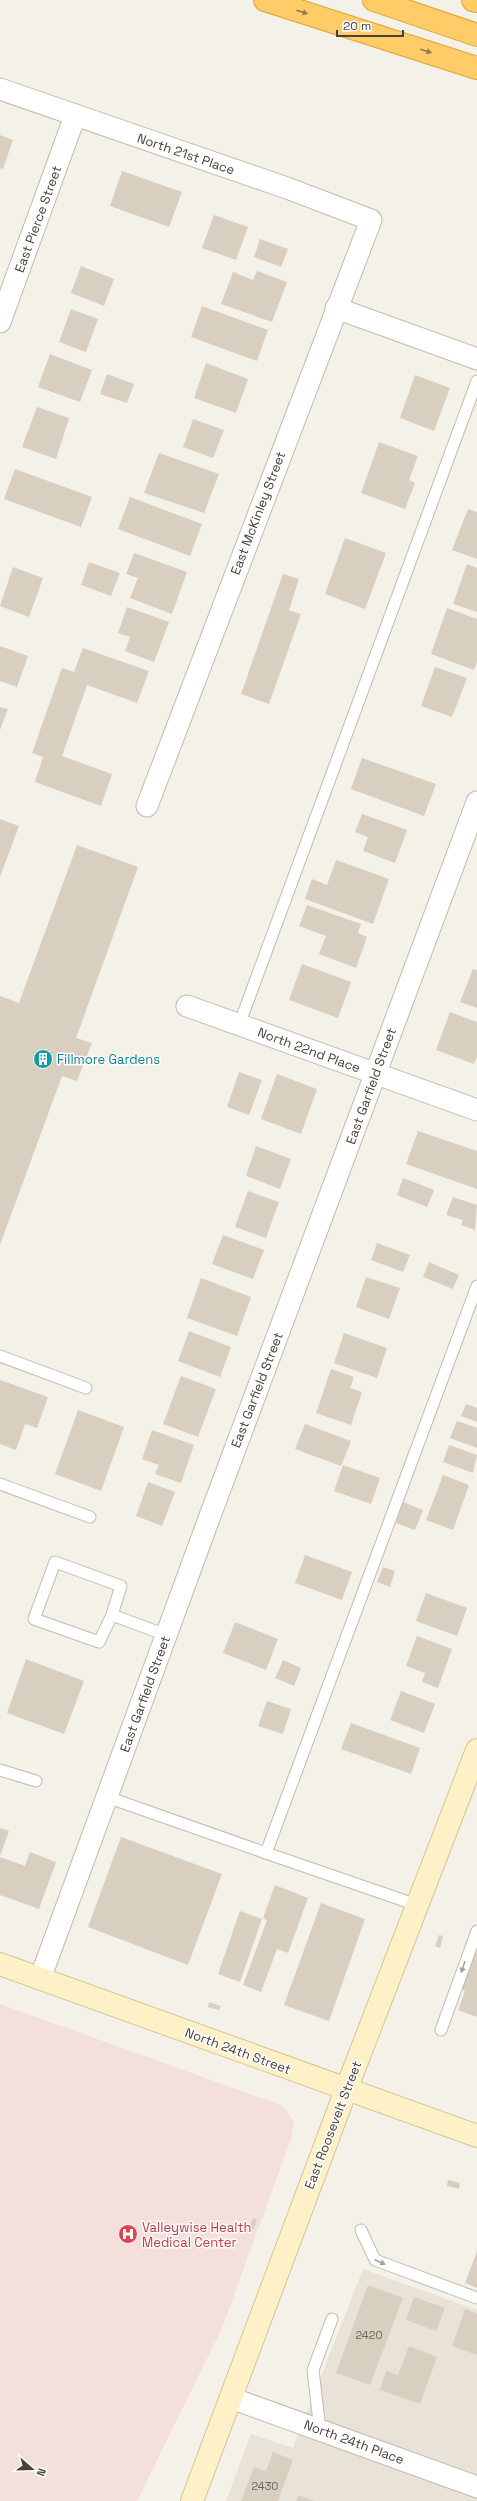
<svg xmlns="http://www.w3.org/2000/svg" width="477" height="2501" font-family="'Space Grotesk',sans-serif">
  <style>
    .residential { fill: #e8e3d6 }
    .medical { fill: #f5dfdb }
    .building { fill: #d9cfc0 }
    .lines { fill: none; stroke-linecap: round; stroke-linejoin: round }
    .lane-casing { stroke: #c3bbad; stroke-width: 13 }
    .street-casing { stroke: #c3bbad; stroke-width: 23 }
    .secondary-casing { stroke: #d5c597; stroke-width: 24 }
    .highway-casing { stroke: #e1a135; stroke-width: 24 }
    .lane { stroke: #fff; stroke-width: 11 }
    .street { stroke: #fff; stroke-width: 21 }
    .secondary { stroke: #fff1c7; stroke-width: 22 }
    .highway { stroke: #ffcc68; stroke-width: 22 }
    .oneway { fill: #91794a }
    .oneway2 { fill: #a4a09a }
    .labels { text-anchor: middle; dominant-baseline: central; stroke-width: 3; stroke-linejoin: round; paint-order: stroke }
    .number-label { font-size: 11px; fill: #6c6458 }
    .street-label { font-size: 13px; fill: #484136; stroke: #fff }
    .culture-label { font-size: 13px; fill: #0d838f; stroke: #fff; text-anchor: start }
    .health-label { font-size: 13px; fill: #be3a42; stroke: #fff; text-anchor: start }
  </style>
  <rect width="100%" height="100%" fill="#f4f1e8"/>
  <!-- residential -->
  <path class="residential" d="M363 2269 477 2310V2501H226L251 2434 293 2448Z"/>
  <!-- medical -->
  <path class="medical" d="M0 2004 275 2103 285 2108 294 2122 291 2139 222 2328 137 2501H0Z"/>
  <!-- building -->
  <g class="building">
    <path d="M0 135 13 140 3 169 0 168Z"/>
    <path d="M122 171 182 192 169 227 110 206Z"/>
    <path d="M214 215 248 227 236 260 202 248Z"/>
    <path d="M260 239 288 249 281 267 254 257Z"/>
    <path d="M81 266 114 279 104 306 71 293Z"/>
    <path d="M257 271 287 282 272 322 221 304 233 272 253 280Z"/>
    <path d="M202 306 268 330 257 361 191 337Z"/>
    <path d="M71 309 98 319 86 352 59 342Z"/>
    <path d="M50 354 92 370 80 402 38 387Z"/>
    <path d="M206 363 248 379 236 413 194 398Z"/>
    <path d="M107 374 134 384 127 403 100 394Z"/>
    <path d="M415 375 450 388 434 431 400 418Z"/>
    <path d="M37 407 69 418 56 459 22 447Z"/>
    <path d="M193 419 224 430 213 458 183 447Z"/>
    <path d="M379 442 418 456 409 480 415 483 405 509 361 493Z"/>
    <path d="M159 453 219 474 204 513 144 493Z"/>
    <path d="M15 469 92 497 81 527 4 499Z"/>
    <path d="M130 497 202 524 190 556 118 529Z"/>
    <path d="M468 509 477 512V559L452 550Z"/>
    <path d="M345 538 386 553 365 609 325 594Z"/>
    <path d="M134 553 187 572 172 614 130 598 138 578 126 574Z"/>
    <path d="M89 562 120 573 111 596 81 585Z"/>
    <path d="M467 564 477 568V612L453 604Z"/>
    <path d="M13 567 43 578 29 617 0 606Z"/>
    <path d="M283 574 299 579 289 610 301 614 269 704 241 694Z"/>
    <path d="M127 607 169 622 154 662 125 651 130 637 118 633Z"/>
    <path d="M447 608 477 619V661L474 670 431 654Z"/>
    <path d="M0 646 28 656 17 687 0 681Z"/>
    <path d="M83 648 149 671 137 703 87 685 62 756 112 774 101 806 35 782 43 757 32 753 62 668 74 672Z"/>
    <path d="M435 667 467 678 452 717 421 706Z"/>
    <path d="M0 707 8 709 0 730Z"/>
    <path d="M362 758 436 784 424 816 351 789Z"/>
    <path d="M362 814 407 830 395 863 363 851 368 837 355 832Z"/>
    <path d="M0 819 19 826 0 877Z"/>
    <path d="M77 845 138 867 76 1038 92 1043 77 1081 62 1076 0 1245V996L19 1003Z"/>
    <path d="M336 860 389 879 373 924 305 899 312 879 327 885Z"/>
    <path d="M307 905 361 924 358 933 367 937 356 968 319 954 326 936 299 926Z"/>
    <path d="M302 964 351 982 338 1018 289 1000Z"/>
    <path d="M473 969 477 970V1008L460 1002Z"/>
    <path d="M450 1012 477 1022V1057L474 1064 436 1050Z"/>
    <path d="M239 1072 262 1080 249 1115 227 1107Z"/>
    <path d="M277 1074 317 1089 301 1134 261 1119Z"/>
    <path d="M418 1131 477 1151V1189L406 1164Z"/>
    <path d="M256 1146 291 1159 280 1189 246 1176Z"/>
    <path d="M403 1178 434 1190 427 1207 397 1195Z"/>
    <path d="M248 1191 279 1202 266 1238 235 1227Z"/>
    <path d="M453 1197 477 1205 475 1230 461 1225 463 1220 446 1215Z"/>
    <path d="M223 1235 264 1250 253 1279 212 1264Z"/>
    <path d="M377 1243 410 1255 403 1272 371 1260Z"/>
    <path d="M429 1262 459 1275 453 1289 423 1277Z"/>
    <path d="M366 1277 400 1288 389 1319 356 1307Z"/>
    <path d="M201 1278 251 1297 237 1336 187 1318Z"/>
    <path d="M189 1331 231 1347 220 1377 178 1361Z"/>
    <path d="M344 1333 387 1348 377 1378 334 1363Z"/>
    <path d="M331 1369 354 1377 350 1388 362 1392 351 1425 316 1413Z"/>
    <path d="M181 1376 216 1389 198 1437 163 1424Z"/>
    <path d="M0 1380 48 1397 37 1428 25 1424 16 1450 0 1444Z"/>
    <path d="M466 1404 477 1408V1422L461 1416Z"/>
    <path d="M78 1410 124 1427 101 1491 55 1474Z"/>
    <path d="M457 1421 477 1428V1448L450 1438Z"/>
    <path d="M305 1424 351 1441 341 1466 295 1449Z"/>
    <path d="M152 1430 194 1445 181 1483 155 1474 159 1465 142 1459Z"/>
    <path d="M449 1445 477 1455 473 1473 443 1462Z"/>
    <path d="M343 1465 380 1478 371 1504 334 1491Z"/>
    <path d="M443 1475 469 1485 453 1530 426 1520Z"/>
    <path d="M148 1482 175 1492 162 1526 136 1516Z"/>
    <path d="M403 1502 423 1510 415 1530 396 1523Z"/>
    <path d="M305 1555 352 1572 342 1600 295 1583Z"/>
    <path d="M383 1567 395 1571 390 1587 377 1582Z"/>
    <path d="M426 1593 467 1608 457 1636 416 1621Z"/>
    <path d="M235 1622 278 1639 266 1670 223 1653Z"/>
    <path d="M417 1636 452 1649 438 1688 422 1682 425 1673 406 1666Z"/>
    <path d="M26 1659 84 1681 64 1734 7 1713Z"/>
    <path d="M283 1660 301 1668 294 1686 275 1678Z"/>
    <path d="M401 1691 435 1704 424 1733 390 1720Z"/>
    <path d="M267 1701 291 1709 283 1734 258 1726Z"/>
    <path d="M351 1723 420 1748 411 1774 341 1749Z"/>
    <path d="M0 1828 9 1831 0 1856Z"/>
    <path d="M121 1837 222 1874 188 1965 88 1927Z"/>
    <path d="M30 1852 56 1862 39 1909 0 1895V1857L25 1866Z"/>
    <path d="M275 1885 308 1898 288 1953 277 1949 261 1992 243 1985 267 1920 263 1918Z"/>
    <path d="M321 1903 365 1919 329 2021 284 2005Z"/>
    <path d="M240 1911 262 1919 240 1982 218 1974Z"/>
    <path d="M439 1935 443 1936 440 1948 435 1946Z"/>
    <path d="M477 1946V2017L458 2010 465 1991 460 1989Z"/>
    <path d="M209 2002 221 2006 219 2010 208 2007Z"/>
    <path d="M448 2180 460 2183 459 2189 447 2186Z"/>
    <path d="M253 2218 257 2220 253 2230 249 2229Z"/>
    <path d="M477 2251V2288L465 2283Z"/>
    <path d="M368 2285 403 2298 370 2385 336 2373Z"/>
    <path d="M414 2297 445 2308 436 2331 406 2320Z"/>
    <path d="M465 2309 477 2314V2355L452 2346Z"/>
    <path d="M409 2346 437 2357 420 2404 380 2390 386 2371 398 2375Z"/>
    <path d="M273 2452 293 2460 278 2501H241L254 2467 266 2471Z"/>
    <path d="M298 2495 315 2501H296Z"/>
  </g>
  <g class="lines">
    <!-- lane casing -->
    <g class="lane-casing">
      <g id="lane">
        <path d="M239 1025 477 381"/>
        <path d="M0 1356 86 1388"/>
        <path d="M0 1484 90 1517"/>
        <path d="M112 1615 99 1642 34 1619 55 1562 121 1586 112 1615 166 1635"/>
        <path d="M0 1770 36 1781"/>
        <path d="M107 1797 266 1853"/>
        <path d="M417 1905 266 1853 477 1286"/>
        <path d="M441 2030 477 1931"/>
        <path d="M361 2230 375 2260 477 2298"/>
        <path d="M320 2430 313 2370 332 2319"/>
      </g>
    </g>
    <!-- street casing -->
    <g class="street-casing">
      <g id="street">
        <path d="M0 89 287 188 371 220 147 806"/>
        <path d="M336 308 477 359"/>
        <path d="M0 322 75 116"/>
        <path d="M187 1006 477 1110"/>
        <path d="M40 1979 207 1524 477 802"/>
        <path d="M231 2398 477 2487"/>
      </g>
    </g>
    <!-- secondary casing -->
    <g class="secondary-casing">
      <g id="secondary">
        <path d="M0 1964 477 2136"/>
        <path d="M192 2501 346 2090 477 1750"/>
      </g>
    </g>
    <!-- highway casing -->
    <g class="highway-casing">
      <g id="highway">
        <path d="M265 0 477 68"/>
        <path d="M374 0 477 35"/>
        <path d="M473 0 477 1"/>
      </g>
    </g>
    <!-- lane -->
    <use href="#lane" class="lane"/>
    <!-- street -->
    <use href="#street" class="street"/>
    <!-- secondary -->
    <use href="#secondary" class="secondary"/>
    <!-- highway -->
    <use href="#highway" class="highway"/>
  </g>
  <!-- one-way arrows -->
  <defs><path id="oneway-solid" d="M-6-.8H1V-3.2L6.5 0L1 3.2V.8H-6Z"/></defs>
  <g class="oneway">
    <use href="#oneway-solid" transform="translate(302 12) rotate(18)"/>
    <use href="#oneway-solid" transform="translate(426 51) rotate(18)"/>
  </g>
  <g class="oneway2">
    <use href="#oneway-solid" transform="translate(463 1967) rotate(109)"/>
    <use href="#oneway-solid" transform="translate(380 2262) rotate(24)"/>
  </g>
  <!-- icons -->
  <defs>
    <g id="building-disc" transform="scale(1)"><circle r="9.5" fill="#0f9aa8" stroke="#fff"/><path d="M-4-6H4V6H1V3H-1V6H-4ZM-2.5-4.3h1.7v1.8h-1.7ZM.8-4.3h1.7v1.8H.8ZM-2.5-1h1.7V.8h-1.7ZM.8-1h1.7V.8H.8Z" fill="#fff"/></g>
    <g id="hospital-disc" transform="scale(1)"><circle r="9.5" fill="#e0444e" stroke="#fff"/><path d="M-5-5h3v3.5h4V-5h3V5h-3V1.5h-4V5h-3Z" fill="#fff"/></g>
  </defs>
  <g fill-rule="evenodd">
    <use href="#building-disc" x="43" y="1059"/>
    <use href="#hospital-disc" x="128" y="2234"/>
  </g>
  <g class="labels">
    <!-- number labels -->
    <g class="number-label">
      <text x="369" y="2335">2420</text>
      <text x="265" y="2486">2430</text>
    </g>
    <!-- street labels -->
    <g class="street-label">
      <text transform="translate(186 154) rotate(19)">North 21st Place</text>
      <text transform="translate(38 219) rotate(-70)">East Pierce Street</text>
      <text transform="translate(258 513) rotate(-69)">East McKinley Street</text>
      <text transform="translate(309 1050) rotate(20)">North 22nd Place</text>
      <text transform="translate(371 1086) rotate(-70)">East Garfield Street</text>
      <text transform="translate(257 1390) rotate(-69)">East Garfield Street</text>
      <text transform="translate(145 1694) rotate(-70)">East Garfield Street</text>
      <text transform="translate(238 2051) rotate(20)">North 24th Street</text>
      <text transform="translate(333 2125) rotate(-69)">East Roosevelt Street</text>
      <text transform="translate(354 2442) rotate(20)">North 24th Place</text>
    </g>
    <!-- culture labels -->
    <g class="culture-label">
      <text x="57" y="1059">Fillmore Gardens</text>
    </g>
    <!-- health labels -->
    <g class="health-label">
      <text x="142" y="2227">Valleywise Health<tspan x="142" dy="15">Medical Center</tspan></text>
    </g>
  </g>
  <!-- north arrow -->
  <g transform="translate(32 2469) rotate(110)" stroke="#ffffff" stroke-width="3" paint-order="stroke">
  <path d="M0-3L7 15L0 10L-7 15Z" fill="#484136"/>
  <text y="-6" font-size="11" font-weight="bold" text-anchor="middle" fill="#484136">N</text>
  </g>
  <!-- scale -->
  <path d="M337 30v6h66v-6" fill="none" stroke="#484136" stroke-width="2"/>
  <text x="343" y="30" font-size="12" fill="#484136" stroke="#ffffff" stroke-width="3" paint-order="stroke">20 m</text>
</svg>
